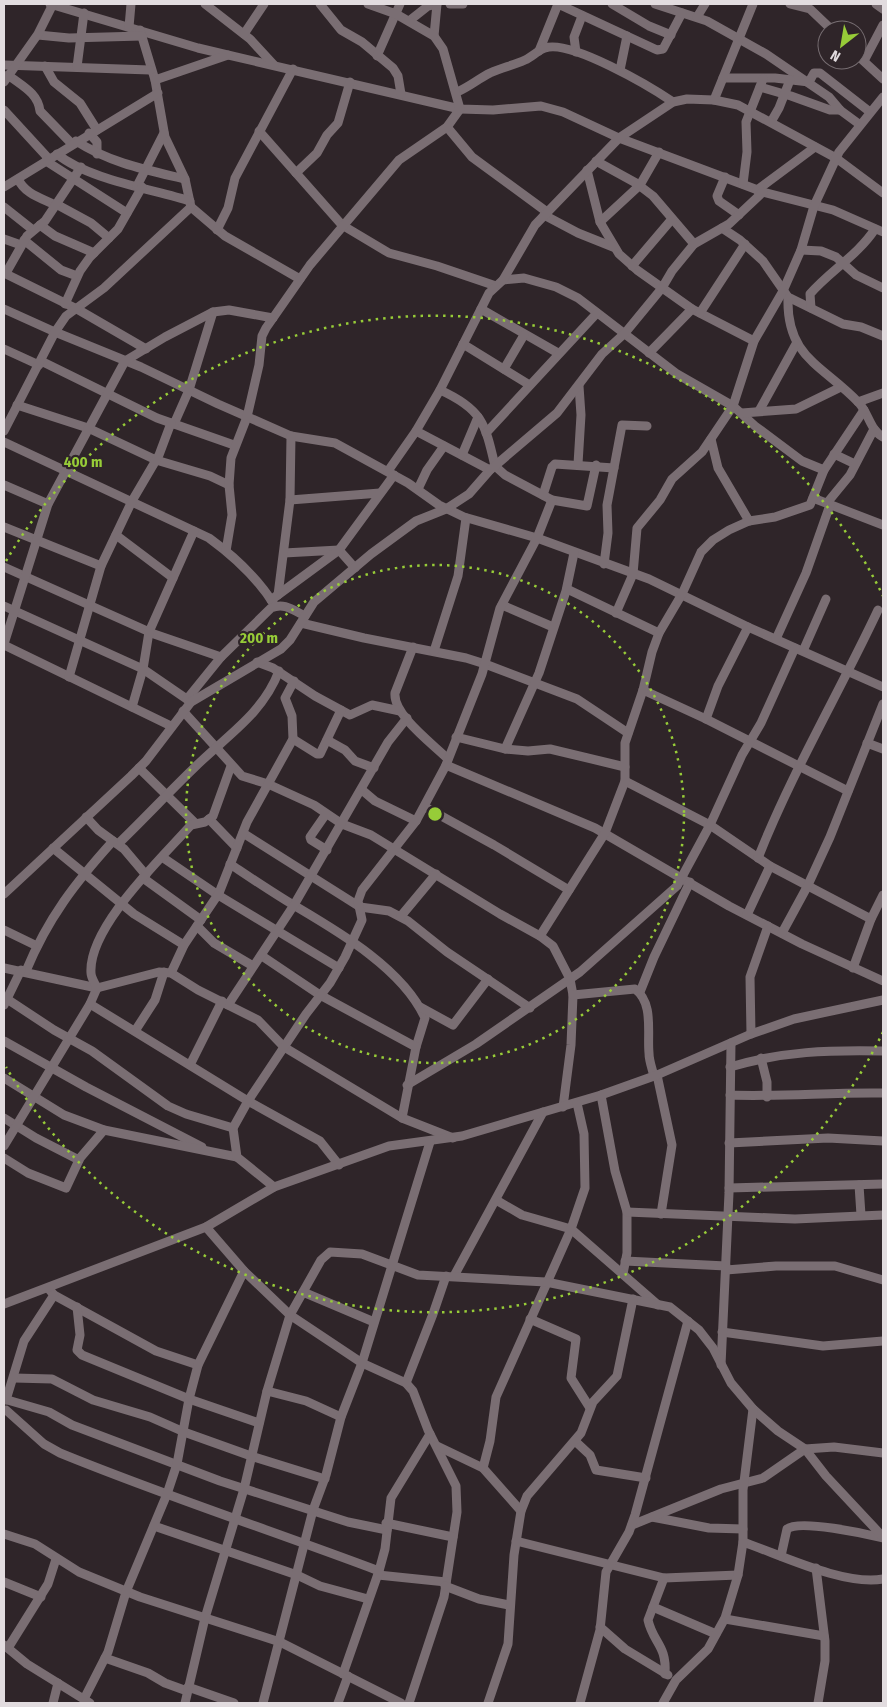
<svg xmlns="http://www.w3.org/2000/svg" width="887" height="1707" font-family="'Fira Sans Condensed',sans-serif">
  <style>
    .lines { fill: none; stroke-linecap: round; stroke-linejoin: round }
    .street { stroke: #7a6e73; stroke-width: 9 }
    .ring { fill: none; stroke: #97cc38; stroke-width: 2.5; stroke-dasharray: 2.5 5 }
    .centre { fill: #97cc38; stroke: #2f2529; stroke-width: 2.5 }
    .ring-label { font-size: 15px; text-anchor: middle; font-weight: bold; fill: #97cc38; stroke: #2f2529; stroke-width: 4.5; stroke-linejoin: round; paint-order: stroke }
  </style>
  <rect width="100%" height="100%" fill="#2f2529"/>
  <g class="lines">
    <!-- street -->
    <g class="street">
      <path d="M50 4 198 48 460 109 493 110 541 106 563 112 619 138 763 192 833 210 883 232"/>
      <path d="M205 4 250 39 274 65"/>
      <path d="M320 4 341 30 362 42 393 68 398 76 401 94"/>
      <path d="M450 4H463"/>
      <path d="M558 4 657 50 663 49 682 13"/>
      <path d="M612 4 649 26 671 35"/>
      <path d="M655 4 707 21 766 54 829 97 840 110 859 124"/>
      <path d="M790 4 810 9 832 30"/>
      <path d="M876 4 883 9"/>
      <path d="M697 17 705 4"/>
      <path d="M409 21 428 6 437 4"/>
      <path d="M129 27 131 4"/>
      <path d="M140 30 155 80 165 137 185 179 191 207 225 236 300 279"/>
      <path d="M244 34 264 4"/>
      <path d="M38 35 69 38 142 36"/>
      <path d="M434 36 437 4"/>
      <path d="M539 51 558 4"/>
      <path d="M576 52 574 37 582 16"/>
      <path d="M857 55 883 79"/>
      <path d="M377 56 400 4"/>
      <path d="M864 61 883 25"/>
      <path d="M4 65 150 70"/>
      <path d="M45 66 54 82 80 103 97 130"/>
      <path d="M77 67 84 13"/>
      <path d="M620 70 627 36"/>
      <path d="M8 75C22 86 38 93 40 111L72 144"/>
      <path d="M723 78H775L809 82 814 73H820L870 112"/>
      <path d="M155 80 228 55"/>
      <path d="M4 82 38 34 53 4"/>
      <path d="M760 87 791 96 830 110H840"/>
      <path d="M457 92C469 87 478 79 490 73 501 68 514 65 525 60 532 57 538 50 545 48 570 39 651 87 673 102"/>
      <path d="M714 100 753 4"/>
      <path d="M4 110 49 159"/>
      <path d="M771 122 779 108 790 80"/>
      <path d="M447 127 472 157 547 212"/>
      <path d="M259 131 342 225 389 253 437 266 496 286"/>
      <path d="M89 133 97 142V154"/>
      <path d="M76 141C110 163 147 170 185 179"/>
      <path d="M57 154C87 179 152 189 190 201"/>
      <path d="M46 161 127 213"/>
      <path d="M596 161 636 183 653 196 694 244"/>
      <path d="M587 170 600 222 619 254 637 270 692 309 754 341"/>
      <path d="M296 173 317 153 327 135 338 123 350 82"/>
      <path d="M725 177 717 196 719 201 739 215"/>
      <path d="M18 179C25 194 41 198 55 205"/>
      <path d="M743 184 747 152 746 122 763 79"/>
      <path d="M137 186 164 133"/>
      <path d="M4 187 158 93"/>
      <path d="M757 190 815 147"/>
      <path d="M56 204 91 223 109 238"/>
      <path d="M4 207 33 230"/>
      <path d="M544 215 578 233 613 247"/>
      <path d="M600 222 640 185 659 152"/>
      <path d="M40 225 55 236 94 253"/>
      <path d="M722 228 740 240 763 261 788 297 843 324 861 327 883 336"/>
      <path d="M217 230 228 208 235 178 293 69"/>
      <path d="M4 239 21 245"/>
      <path d="M24 240 61 270 77 276"/>
      <path d="M801 250 821 251 836 257 856 275 883 288"/>
      <path d="M632 266 672 219"/>
      <path d="M4 273 77 309 146 349"/>
      <path d="M6 273 27 236 45 221 81 167"/>
      <path d="M503 280 524 278 556 287 578 298 677 374 733 406 755 426 802 461 824 470"/>
      <path d="M788 297C786 358 823 365 859 403 869 414 870 430 883 437"/>
      <path d="M65 304 80 271 90 257 118 229 142 187"/>
      <path d="M811 308 810 294C830 271 858 255 875 229"/>
      <path d="M4 309 55 332 141 367 218 404 291 436 335 443 408 483 439 505 464 517 537 538 649 579 748 627 883 687"/>
      <path d="M481 309 558 353"/>
      <path d="M700 313 745 244"/>
      <path d="M463 344 528 384"/>
      <path d="M4 349 39 365"/>
      <path d="M649 353 692 309"/>
      <path d="M41 361 157 418 234 445"/>
      <path d="M504 369 524 335"/>
      <path d="M440 390C482 409 485 423 495 466L505 475 552 500 587 506 596 465"/>
      <path d="M858 402 883 393"/>
      <path d="M17 405 88 428 156 460 210 476 229 485"/>
      <path d="M759 411 796 344"/>
      <path d="M742 413 796 409 841 387"/>
      <path d="M174 424 189 390 213 312"/>
      <path d="M4 431 55 332 66 316 104 288 191 207"/>
      <path d="M416 431 490 470"/>
      <path d="M486 433 597 313"/>
      <path d="M711 439 718 468 749 521"/>
      <path d="M4 442 209 538C235 557 258 578 275 606"/>
      <path d="M834 454 855 464"/>
      <path d="M462 455 478 417"/>
      <path d="M578 464 581 415 579 386"/>
      <path d="M388 471 416 431 440 390 489 293 503 280 535 225 619 138 673 102 687 99 714 100 738 105 836 158 883 193"/>
      <path d="M4 485 48 504"/>
      <path d="M418 489 427 470 444 446"/>
      <path d="M543 495 552 467 555 464 614 468"/>
      <path d="M813 498 883 525"/>
      <path d="M290 500 380 493"/>
      <path d="M827 503 850 475 874 429"/>
      <path d="M4 527 101 566"/>
      <path d="M116 535 173 578"/>
      <path d="M226 551 232 515 229 485 231 458 247 417 259 365 262 336 266 328 310 265 399 160 447 127 460 109 443 49 434 36 396 14 368 4"/>
      <path d="M284 553 339 550 355 568"/>
      <path d="M604 564 608 533 607 505 622 425 647 426"/>
      <path d="M4 567 154 634 221 657"/>
      <path d="M567 589 659 633"/>
      <path d="M278 595 290 500 291 436"/>
      <path d="M271 600 339 550 394 475"/>
      <path d="M502 605 553 627"/>
      <path d="M4 606 143 669 191 702"/>
      <path d="M616 613 633 574 637 528 660 500 672 479 702 452 733 406 754 341 783 291 801 250 814 206 839 152 883 97"/>
      <path d="M301 623 364 638 466 658 485 664 577 699 628 733"/>
      <path d="M776 639 806 573 830 505"/>
      <path d="M4 644 48 504 125 361 165 337 213 312 229 310 273 318"/>
      <path d="M4 645 171 726"/>
      <path d="M413 647 395 693C393 715 433 744 448 759"/>
      <path d="M434 651 458 576 466 518"/>
      <path d="M803 651 826 599"/>
      <path d="M257 662 273 668 315 696 350 715 372 705 400 711"/>
      <path d="M69 677 101 566 132 501 159 455 171 423"/>
      <path d="M643 690 706 719 848 791"/>
      <path d="M187 699 221 657 271 608C284 602 293 610 305 616"/>
      <path d="M132 707 143 669 149 632 194 531"/>
      <path d="M183 711 242 776 268 784 314 805 342 824 371 835 500 914 540 936 553 946 570 979 573 995 571 1045 563 1107"/>
      <path d="M706 719 718 686 748 627"/>
      <path d="M456 737 505 749 528 751 550 749 625 767"/>
      <path d="M293 739 317 754H320L341 710"/>
      <path d="M327 740 345 750 355 761 374 768"/>
      <path d="M867 743 883 749"/>
      <path d="M505 749 539 673 566 591 574 553"/>
      <path d="M446 765 595 828 729 906 802 944 883 981"/>
      <path d="M139 768 195 823"/>
      <path d="M625 781 710 825 770 866 871 919"/>
      <path d="M362 790 375 801 416 821"/>
      <path d="M425 807 494 845 569 890"/>
      <path d="M326 814 310 837 311 840 327 850"/>
      <path d="M86 817 98 830 124 849 146 875"/>
      <path d="M209 819 237 848"/>
      <path d="M243 833 360 907 389 911 408 921 447 952 530 1008"/>
      <path d="M118 844C144 819 168 793 194 768 226 736 262 715 279 671"/>
      <path d="M53 848 134 914 184 945"/>
      <path d="M162 857 218 895 339 968"/>
      <path d="M758 858C792 772 839 693 878 610"/>
      <path d="M230 864C251 878 273 893 295 906 339 932 403 969 425 1018L416 1047 402 1118"/>
      <path d="M143 878 201 920"/>
      <path d="M4 894 131 776 146 761 191 702 281 649 290 640 314 602 371 554 416 521 446 509 469 494 490 470 557 413 602 354 625 333 662 288 672 271 694 244 729 224 763 192"/>
      <path d="M747 915 770 866"/>
      <path d="M401 916 436 874"/>
      <path d="M197 926 214 943 253 966"/>
      <path d="M4 930 37 946"/>
      <path d="M782 933 807 887 830 837 883 704"/>
      <path d="M540 936 605 833 625 781V743L643 690 652 652 659 633 682 594 701 552 713 540 729 530 749 521 775 517 810 505 824 470 864 410"/>
      <path d="M262 956 320 995 416 1047"/>
      <path d="M4 968 97 988 159 972 171 973 198 990 258 1020 284 1047 402 1118 453 1138"/>
      <path d="M853 968 871 919 883 895"/>
      <path d="M26 971C48 918 75 883 113 841"/>
      <path d="M171 973 184 945 219 893 247 822 293 739 292 716 285 698 294 681"/>
      <path d="M640 992 654 957 690 882"/>
      <path d="M573 995 635 989C654 1003 647 1033 649 1053 649 1061 652 1068 654 1076"/>
      <path d="M7 999 54 1030 92 1051 168 1106 186 1114 233 1128"/>
      <path d="M90 1004 248 1101 320 1141 339 1165"/>
      <path d="M4 1005 21 970"/>
      <path d="M228 1005 294 905 388 742 407 718"/>
      <path d="M420 1007 453 1025 488 979"/>
      <path d="M135 1031 155 1000 164 972"/>
      <path d="M751 1034 750 977 768 926"/>
      <path d="M4 1041 86 1087 202 1147"/>
      <path d="M761 1058 767 1082V1097"/>
      <path d="M190 1065 222 1001"/>
      <path d="M730 1067C783 1051 829 1050 883 1051"/>
      <path d="M657 1075 672 1145 661 1214"/>
      <path d="M4 1078 64 1115 104 1130 237 1157"/>
      <path d="M407 1085 476 1044 580 972 677 886 710 825 742 755 761 723 795 648"/>
      <path d="M601 1095 615 1171 627 1212V1253L623 1274"/>
      <path d="M730 1095C781 1097 832 1092 883 1093"/>
      <path d="M4 1118 36 1138 79 1160"/>
      <path d="M729 1143 828 1138 883 1141"/>
      <path d="M4 1146 90 1004 97 988C95 983 91 978 91 973 88 927 162 858 191 825L205 822 213 816 231 766"/>
      <path d="M4 1158 28 1173 66 1188 80 1158 104 1130"/>
      <path d="M859 1185 861 1215"/>
      <path d="M274 1187 237 1157 233 1128 248 1101 306 1014 330 983 345 957 362 920 358 901 362 890 416 821 446 765 482 674 500 608 537 538 552 500"/>
      <path d="M729 1188 883 1184"/>
      <path d="M496 1200 522 1215 571 1229 658 1305"/>
      <path d="M627 1212 795 1219 883 1215"/>
      <path d="M206 1227 244 1271 290 1315 362 1363 406 1383 413 1391 428 1430 456 1486 457 1512 444 1597 409 1703"/>
      <path d="M625 1261 726 1266"/>
      <path d="M726 1270 776 1266H835L883 1280"/>
      <path d="M454 1276 543 1112"/>
      <path d="M48 1288 54 1295 156 1351 198 1365"/>
      <path d="M303 1292 374 1322"/>
      <path d="M4 1304 206 1227 274 1187 389 1146 462 1136 601 1095 657 1075 751 1034 794 1019 883 1000"/>
      <path d="M77 1307 80 1335 77 1350 82 1355 189 1399 259 1423"/>
      <path d="M530 1319 576 1339 571 1378 590 1408"/>
      <path d="M722 1332 823 1346 883 1341"/>
      <path d="M721 1365 729 1193 731 1043"/>
      <path d="M14 1378 52 1379 93 1400 150 1417 184 1432 251 1456 325 1479"/>
      <path d="M406 1383 433 1314 446 1276"/>
      <path d="M267 1391 306 1401 341 1417"/>
      <path d="M4 1399 49 1412 72 1425 220 1481 348 1522 387 1530"/>
      <path d="M6 1400 24 1341 54 1295"/>
      <path d="M6 1410 44 1444 60 1453C165 1496 273 1531 379 1571"/>
      <path d="M575 1441 590 1455 596 1470 646 1478"/>
      <path d="M437 1446 483 1468 521 1511"/>
      <path d="M483 1468 490 1441 496 1397 571 1229 585 1188 584 1134 577 1103"/>
      <path d="M652 1517 709 1528 743 1529"/>
      <path d="M386 1523 453 1537"/>
      <path d="M632 1525 721 1489 763 1478 805 1449 834 1447 883 1453"/>
      <path d="M154 1526 297 1575 320 1586 368 1599"/>
      <path d="M4 1534 35 1544 79 1572 140 1597 280 1642 401 1703"/>
      <path d="M516 1541 664 1578 738 1575"/>
      <path d="M743 1542C781 1555 844 1586 883 1579"/>
      <path d="M781 1556 787 1529C799 1519 867 1534 883 1538"/>
      <path d="M816 1568 825 1641V1661L818 1703"/>
      <path d="M378 1575 446 1582"/>
      <path d="M664 1578 648 1620C653 1643 667 1645 665 1674"/>
      <path d="M4 1582 41 1597"/>
      <path d="M445 1586 479 1599 509 1605"/>
      <path d="M653 1607 716 1634"/>
      <path d="M725 1619 824 1636"/>
      <path d="M600 1627 625 1649 668 1675"/>
      <path d="M4 1645 27 1664 90 1703"/>
      <path d="M8 1648 48 1584 56 1559"/>
      <path d="M105 1658 148 1673 165 1683 187 1691"/>
      <path d="M343 1674 379 1571 385 1549 391 1498 430 1434"/>
      <path d="M188 1687 234 1703"/>
      <path d="M84 1699 108 1652 126 1592 167 1494 177 1464 189 1399 198 1365 244 1271"/>
      <path d="M53 1703 58 1683"/>
      <path d="M185 1703 205 1618 244 1489 267 1391 290 1315 321 1260 330 1252 362 1254 418 1275 546 1282 670 1307 699 1330 713 1348 731 1383 753 1409 778 1431 805 1449 826 1476 883 1537"/>
      <path d="M263 1703 313 1510 326 1475 341 1417 362 1363 430 1142"/>
      <path d="M338 1703 348 1676"/>
      <path d="M488 1703 508 1644 514 1555 521 1511 527 1496 581 1433 593 1402 617 1376 633 1299"/>
      <path d="M580 1703 600 1630 606 1572 629 1532 635 1515 688 1321"/>
      <path d="M663 1703 676 1680 708 1649 725 1618 738 1575 743 1542V1490L753 1409"/>
    </g>
  </g>
  <!-- distance rings -->
  <g class="ring">
    <circle cx="435" cy="814" r="249"/>
    <path d="M883 1032A498 498 0 0 1 6 1067M6 561A498 498 0 0 1 883 596"/>
  </g>
  <circle cx="435" cy="814" r="8" class="centre"/>
  <g class="ring-label">
    <text x="83" y="467">400 m</text>
    <text x="259" y="643">200 m</text>
  </g>
  <!-- border -->
  <rect width="887" height="1707" fill="none" stroke="#e2dcdf" stroke-width="10"/>
  <!-- north arrow -->
  <g transform="translate(842 45) rotate(211)"><circle r="24" fill="#2f2529" stroke="#776e72"/>
  <path d="M0-4L9 19L0 12L-9 19Z" fill="#97cc38"/>
  <text y="-8" font-size="14" font-weight="bold" text-anchor="middle" fill="#e2dcdf">N</text>
  </g>
</svg>
